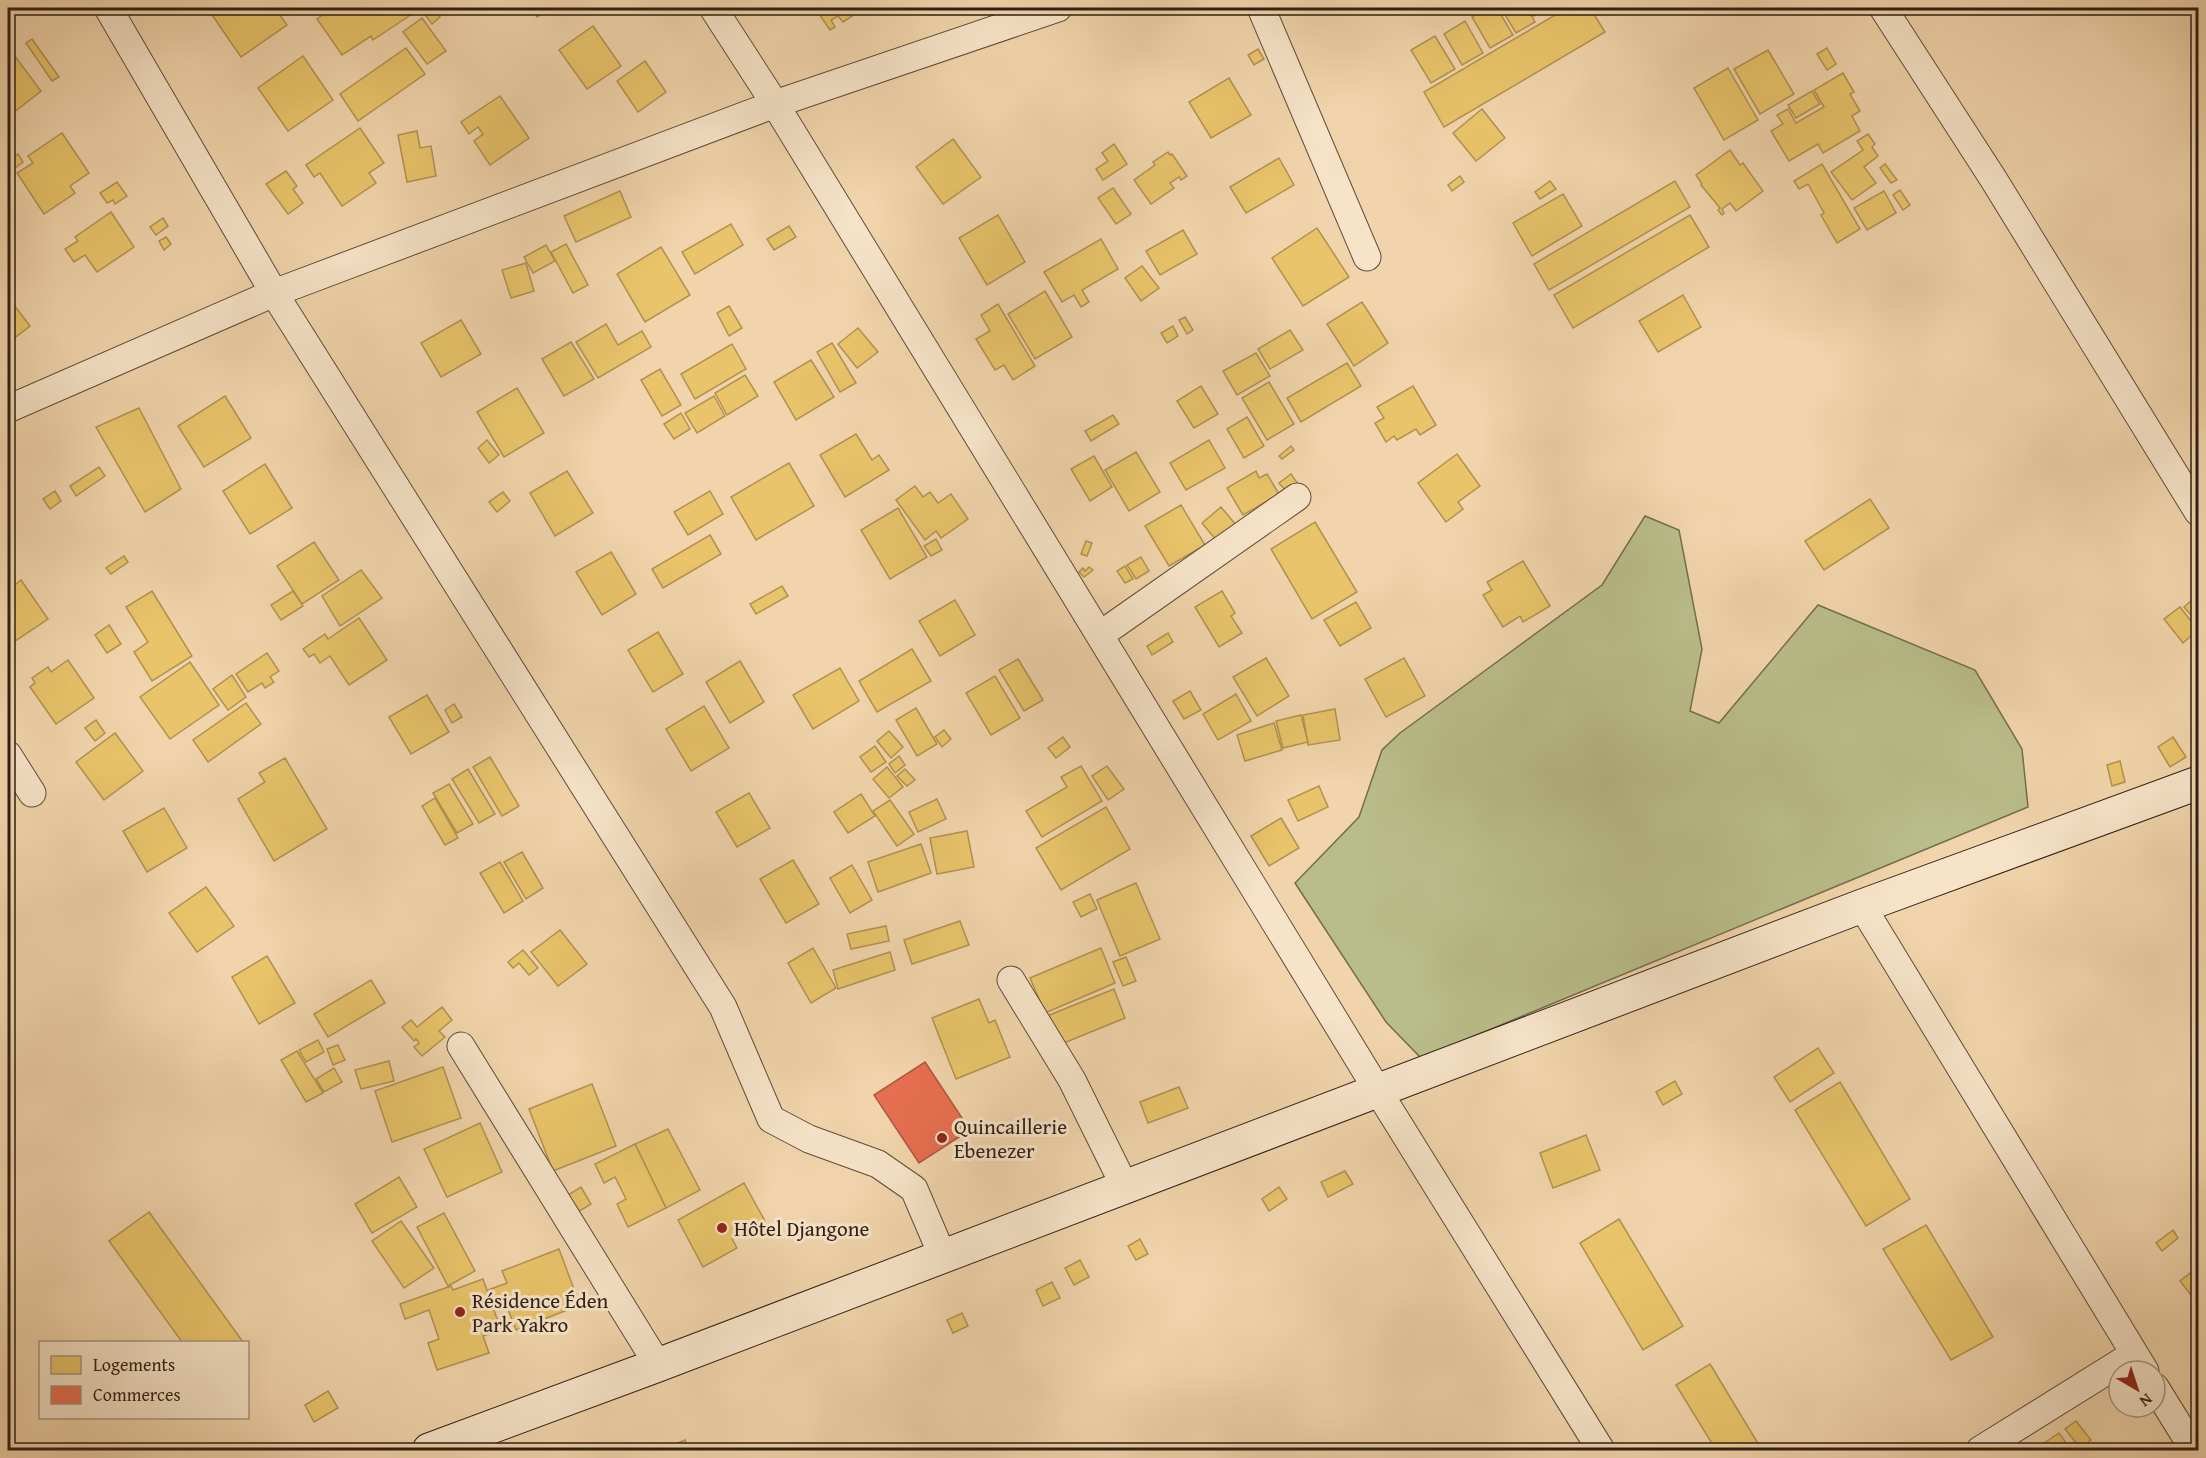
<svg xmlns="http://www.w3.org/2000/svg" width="2206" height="1458" font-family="'Gentium Book Plus',serif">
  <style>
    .green { fill: #b9bd89; stroke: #746e4e; stroke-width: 1.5 }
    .homes { fill: #e9c46a; stroke: #b19250; stroke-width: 1.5 }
    .shops { fill: #e76f51; stroke: #b0573f; stroke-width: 1.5 }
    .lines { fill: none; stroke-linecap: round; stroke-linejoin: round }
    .street-casing { stroke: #604c3a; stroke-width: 29 }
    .secondary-casing { stroke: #2f1e14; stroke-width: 35 }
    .street { stroke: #f6e3c8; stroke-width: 27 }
    .secondary { stroke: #f6e3c8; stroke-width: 33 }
    .poi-dot { fill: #8f2418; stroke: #f6e3c8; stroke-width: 2 }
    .labels { text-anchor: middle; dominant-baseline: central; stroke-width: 6; stroke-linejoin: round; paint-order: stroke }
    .poi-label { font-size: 21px; fill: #2f1e14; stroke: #f6e3c8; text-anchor: start }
  </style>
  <rect width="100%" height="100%" fill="#f1d4ab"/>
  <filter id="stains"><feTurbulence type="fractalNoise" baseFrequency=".00333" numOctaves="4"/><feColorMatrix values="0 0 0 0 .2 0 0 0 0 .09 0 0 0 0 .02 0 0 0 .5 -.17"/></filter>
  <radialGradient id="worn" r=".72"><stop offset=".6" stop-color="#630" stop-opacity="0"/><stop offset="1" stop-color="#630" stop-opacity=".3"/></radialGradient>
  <!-- green -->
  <path class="green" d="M1645 516 1679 530 1702 649 1690 711 1719 723 1818 605 1975 670 2022 749 2028 807 1421 1058 1386 1022 1295 883 1359 817 1382 750 1400 733 1602 585Z"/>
  <!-- homes -->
  <g class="homes">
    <path d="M223 8H275L287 25 241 57 212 15Z"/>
    <path d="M333 8H421L373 40 371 36 342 55 317 19Z"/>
    <path d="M530 8H551L537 17Z"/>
    <path d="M815 8H865L843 22 838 16 831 20 835 27 830 30Z"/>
    <path d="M1487 8H1497L1513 35 1490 48 1472 17Z"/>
    <path d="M1501 8H1527L1535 22 1516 33Z"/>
    <path d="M1529 8H1549L1534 16Z"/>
    <path d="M1567 8H1590L1605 32 1444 127 1424 92Z"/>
    <path d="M434 10 440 17 432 24 426 16Z"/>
    <path d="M422 18 446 51 427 64 403 32Z"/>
    <path d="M1465 21 1483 53 1462 65 1444 34Z"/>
    <path d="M593 26 621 66 587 89 559 50Z"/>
    <path d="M1435 36 1455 69 1431 83 1411 50Z"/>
    <path d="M32 39 59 77 52 81 26 43Z"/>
    <path d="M406 48 425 74 358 121 340 94Z"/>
    <path d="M1827 48 1836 64 1827 70 1817 54Z"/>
    <path d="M1258 49 1264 59 1254 65 1248 55Z"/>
    <path d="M1768 50 1794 94 1760 114 1734 69Z"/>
    <path d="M14 55 41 91 8 117V60Z"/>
    <path d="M303 56 333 100 288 131 258 88Z"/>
    <path d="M645 61 666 92 638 112 617 81Z"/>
    <path d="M1728 68 1758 120 1724 140 1694 88Z"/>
    <path d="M1843 73 1854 92 1850 94 1860 111 1852 116 1860 131 1823 153 1818 144 1789 161 1771 131 1783 124 1777 115 1788 109 1796 123 1824 107 1814 90Z"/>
    <path d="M1229 78 1251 115 1211 138 1189 102Z"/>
    <path d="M1812 91 1820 104 1796 118 1788 105Z"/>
    <path d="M500 96 529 138 490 165 474 141 483 134 478 127 469 134 461 122Z"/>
    <path d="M1482 109 1505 138 1476 161 1453 133Z"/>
    <path d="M360 128 384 163 369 173 376 183 342 206 320 173 314 177 306 165Z"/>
    <path d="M417 131 420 148 431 146 436 176 407 182 398 135Z"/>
    <path d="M62 133 89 173 70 186 75 193 44 214 17 173 33 163 28 156Z"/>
    <path d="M1868 134 1875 144 1872 147 1878 156 1864 167 1876 183 1852 200 1831 172 1863 150 1857 141Z"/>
    <path d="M953 139 981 177 943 204 916 167Z"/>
    <path d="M1114 144 1127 164 1103 180 1096 169 1108 161 1102 153Z"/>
    <path d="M1730 150 1740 165 1743 163 1763 191 1736 211 1730 203 1722 209 1724 213 1722 215 1718 210 1720 208 1701 185 1702 184 1696 175Z"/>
    <path d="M1168 152 1170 155 1172 154 1187 176 1181 180 1179 177 1170 183 1174 188 1151 204 1134 180 1155 165 1153 162Z"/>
    <path d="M18 154 23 162 8 173V161Z"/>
    <path d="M1279 158 1294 185 1246 213 1230 187Z"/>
    <path d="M1822 164 1860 229 1837 243 1821 215 1824 213 1808 184 1799 189 1794 181Z"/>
    <path d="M1885 164 1897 180 1891 183 1880 168Z"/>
    <path d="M286 171 297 186 293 189 303 203 288 214 266 184Z"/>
    <path d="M1460 176 1464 182 1452 191 1448 185Z"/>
    <path d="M1550 181 1556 189 1540 199 1535 192Z"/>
    <path d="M1675 181 1690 207 1549 290 1534 264Z"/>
    <path d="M117 182 127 196 115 204 113 200 107 203 100 193Z"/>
    <path d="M1113 188 1131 214 1116 224 1098 198Z"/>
    <path d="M1900 190 1910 205 1903 210 1893 195Z"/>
    <path d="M620 191 631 217 576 242 564 216Z"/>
    <path d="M1884 191 1896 213 1867 230 1854 208Z"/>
    <path d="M1563 194 1582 226 1532 256 1513 223Z"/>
    <path d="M111 212 134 247 97 272 85 255 74 262 65 249 78 241 75 237Z"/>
    <path d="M998 215 1025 262 987 285 959 238Z"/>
    <path d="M1690 215 1709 247 1573 328 1554 295Z"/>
    <path d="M163 218 168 226 156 235 150 227Z"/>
    <path d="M731 224 743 245 695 274 682 252Z"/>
    <path d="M789 226 796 237 774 250 767 239Z"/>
    <path d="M1317 228 1349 277 1303 306 1272 258Z"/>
    <path d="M1183 230 1197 254 1160 275 1146 251Z"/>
    <path d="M166 237 171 244 164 250 159 241Z"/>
    <path d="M1101 239 1118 269 1082 290 1089 302 1081 307 1074 295 1062 302 1044 272Z"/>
    <path d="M566 244 588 285 573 293 551 252Z"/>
    <path d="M546 245 555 261 533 273 524 257Z"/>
    <path d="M661 247 690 295 645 322 617 274Z"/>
    <path d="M526 263 534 291 511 298 502 270Z"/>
    <path d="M1142 266 1159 288 1141 301 1125 278Z"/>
    <path d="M1045 291 1072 337 1035 359 1008 314Z"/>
    <path d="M1683 295 1701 327 1658 352 1639 321Z"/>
    <path d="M8 297 30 326 8 343Z"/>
    <path d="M1362 302 1388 343 1354 366 1327 324Z"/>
    <path d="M998 304 1035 366 1013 380 1004 365 995 370 976 339 990 331 981 315Z"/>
    <path d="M729 306 742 328 729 336 717 313Z"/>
    <path d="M1185 317 1193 330 1187 334 1179 320Z"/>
    <path d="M461 320 481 354 441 377 421 343Z"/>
    <path d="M606 324 618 345 642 331 651 347 598 378 576 342Z"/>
    <path d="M1173 326 1178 336 1167 343 1161 333Z"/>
    <path d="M858 328 878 352 857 368 838 344Z"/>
    <path d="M1290 330 1303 350 1270 369 1258 349Z"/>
    <path d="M571 342 594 379 564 396 542 359Z"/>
    <path d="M832 343 856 383 840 392 817 352Z"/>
    <path d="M732 344 746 369 695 399 681 374Z"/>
    <path d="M1256 353 1270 376 1237 395 1223 371Z"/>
    <path d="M811 360 834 397 796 420 774 382Z"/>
    <path d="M1347 363 1361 386 1301 422 1287 398Z"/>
    <path d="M660 369 681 405 662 416 641 380Z"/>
    <path d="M745 375 758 396 727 415 715 393Z"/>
    <path d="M1269 382 1294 424 1267 440 1242 398Z"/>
    <path d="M1201 386 1218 414 1194 428 1177 401Z"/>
    <path d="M1413 386 1436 425 1420 435 1416 429 1397 440 1394 436 1386 442 1375 423 1384 418 1377 407Z"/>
    <path d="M517 388 544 433 504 457 477 412Z"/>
    <path d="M225 396 251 438 204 467 178 426Z"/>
    <path d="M714 396 725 416 697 433 685 413Z"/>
    <path d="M139 408 181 489 145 512 96 427Z"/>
    <path d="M681 413 690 429 674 439 664 424Z"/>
    <path d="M1113 415 1119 424 1091 441 1085 431Z"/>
    <path d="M1247 417 1264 446 1244 458 1227 429Z"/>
    <path d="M856 434 872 460 879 455 889 470 845 497 820 455Z"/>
    <path d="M487 440 499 455 489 463 478 448Z"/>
    <path d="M1209 440 1225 468 1186 490 1170 463Z"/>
    <path d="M1291 446 1294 450 1282 459 1279 456Z"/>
    <path d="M1136 452 1160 492 1129 511 1105 470Z"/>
    <path d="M1457 454 1480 486 1458 502 1463 509 1446 522 1418 483Z"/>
    <path d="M1094 456 1112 487 1090 501 1071 469Z"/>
    <path d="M789 463 814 506 756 540 731 497Z"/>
    <path d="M265 464 292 508 250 534 223 491Z"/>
    <path d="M99 467 105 476 76 496 70 486Z"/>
    <path d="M567 471 593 513 555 536 530 493Z"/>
    <path d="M1256 471 1259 478 1267 474 1279 494 1243 515 1227 488Z"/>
    <path d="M1291 474 1298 484 1287 492 1279 483Z"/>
    <path d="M915 486 923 497 930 492 938 503 951 494 968 519 941 538 936 531 925 540 896 500Z"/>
    <path d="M55 491 61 501 50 509 43 499Z"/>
    <path d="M710 491 723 514 688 535 674 512Z"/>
    <path d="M503 492 510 501 497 512 489 502Z"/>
    <path d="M1870 499 1889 528 1824 570 1805 541Z"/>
    <path d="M1181 505 1205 545 1169 566 1145 526Z"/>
    <path d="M1221 507 1241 531 1222 547 1202 523Z"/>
    <path d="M898 508 927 557 890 579 861 530Z"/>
    <path d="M1315 522 1357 592 1312 619 1271 549Z"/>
    <path d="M710 535 721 554 663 588 652 569Z"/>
    <path d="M936 539 942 550 931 556 924 546Z"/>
    <path d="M1086 541 1092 543 1087 556 1081 554Z"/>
    <path d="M314 542 339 580 302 604 277 566Z"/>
    <path d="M611 552 636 594 602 615 576 572Z"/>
    <path d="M124 556 128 562 111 574 106 568Z"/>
    <path d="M1141 557 1149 571 1136 579 1127 565Z"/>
    <path d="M1523 561 1550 606 1523 622 1520 616 1503 627 1483 595 1492 590 1487 582Z"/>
    <path d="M1125 566 1133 579 1125 583 1117 571Z"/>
    <path d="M1089 567 1093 570 1084 577 1079 572 1083 568 1085 571Z"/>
    <path d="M361 570 382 598 340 626 322 596Z"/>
    <path d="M21 580 48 619 9 645 8 590Z"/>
    <path d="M782 586 788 596 756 614 750 604Z"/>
    <path d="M152 591 192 656 152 681 134 652 148 642 126 607Z"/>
    <path d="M293 591 303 606 281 620 271 605Z"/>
    <path d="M1222 591 1235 613 1231 616 1242 633 1219 647 1195 607Z"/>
    <path d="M2198 595V623L2184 607Z"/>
    <path d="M955 600 975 635 940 656 919 621Z"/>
    <path d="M1356 602 1371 628 1340 646 1324 620Z"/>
    <path d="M2180 607 2198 630 2183 643 2164 619Z"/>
    <path d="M359 618 387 660 349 685 330 656 320 663 314 654 309 657 303 649 325 634 328 639Z"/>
    <path d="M109 625 121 644 107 653 95 635Z"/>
    <path d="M658 632 683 674 653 692 628 650Z"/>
    <path d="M1168 633 1173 642 1152 655 1147 646Z"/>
    <path d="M912 649 931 681 877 712 859 681Z"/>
    <path d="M267 653 279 671 270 677 274 682 265 688 262 683 248 692 236 674Z"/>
    <path d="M1266 658 1289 696 1257 716 1233 677Z"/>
    <path d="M1404 658 1425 696 1386 717 1365 679Z"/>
    <path d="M1018 659 1043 700 1024 711 999 670Z"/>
    <path d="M68 660 94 698 56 724 30 687 35 683 32 678 48 667 51 672Z"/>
    <path d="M740 661 764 702 730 723 706 682Z"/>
    <path d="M190 662 219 705 170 739 140 697Z"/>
    <path d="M840 668 859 701 813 729 793 695Z"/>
    <path d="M232 675 246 697 228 710 213 689Z"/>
    <path d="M995 676 1020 718 991 735 966 693Z"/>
    <path d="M1190 691 1201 710 1184 719 1173 701Z"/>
    <path d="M1236 694 1251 721 1218 740 1203 714Z"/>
    <path d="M427 695 449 732 411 754 389 717Z"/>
    <path d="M246 703 261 724 208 762 193 740Z"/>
    <path d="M454 704 462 717 452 723 445 710Z"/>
    <path d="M704 706 729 748 691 771 666 729Z"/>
    <path d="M916 708 937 744 917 756 896 720Z"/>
    <path d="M1335 709 1340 740 1308 745 1303 715Z"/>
    <path d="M1301 715 1308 742 1283 748 1276 721Z"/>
    <path d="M96 720 105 733 95 741 85 728Z"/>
    <path d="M1274 723 1282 750 1245 761 1237 735Z"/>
    <path d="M944 730 951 739 942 747 935 737Z"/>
    <path d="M889 731 903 747 891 758 877 741Z"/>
    <path d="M115 733 143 771 104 800 76 762Z"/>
    <path d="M1063 737 1070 747 1056 758 1048 748Z"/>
    <path d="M2173 737 2186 757 2170 767 2158 747Z"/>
    <path d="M875 746 886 762 871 772 860 757Z"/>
    <path d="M899 756 905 765 895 773 889 764Z"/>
    <path d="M490 757 519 806 502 816 473 767Z"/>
    <path d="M285 758 327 829 274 861 238 799 265 782 259 773Z"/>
    <path d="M2120 761 2125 782 2112 786 2107 765Z"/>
    <path d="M1081 766 1102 801 1042 837 1026 811 1067 787 1061 777Z"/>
    <path d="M1107 766 1124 789 1108 800 1092 776Z"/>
    <path d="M887 767 903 787 889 798 873 779Z"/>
    <path d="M468 769 495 814 479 823 452 779Z"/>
    <path d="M905 769 915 780 907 786 897 776Z"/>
    <path d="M449 784 473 824 457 833 433 793Z"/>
    <path d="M1319 786 1328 807 1298 821 1288 800Z"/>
    <path d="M749 793 770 828 737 847 716 812Z"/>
    <path d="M861 794 875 816 848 833 834 812Z"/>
    <path d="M435 798 458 838 445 845 422 806Z"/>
    <path d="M937 799 946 819 918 832 909 812Z"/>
    <path d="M890 800 914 834 897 846 873 811Z"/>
    <path d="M1106 807 1130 849 1061 890 1036 848Z"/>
    <path d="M164 808 187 848 147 872 123 831Z"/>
    <path d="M1281 818 1299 848 1269 866 1251 836Z"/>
    <path d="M967 831 974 867 937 874 930 838Z"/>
    <path d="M921 844 931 873 878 892 868 862Z"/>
    <path d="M522 852 543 888 526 899 504 862Z"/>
    <path d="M793 860 819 904 786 923 760 879Z"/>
    <path d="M500 862 523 901 504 913 480 873Z"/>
    <path d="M852 865 872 900 850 913 830 878Z"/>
    <path d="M1136 883 1160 939 1120 956 1097 900Z"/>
    <path d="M206 887 234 926 197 952 169 913Z"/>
    <path d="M1090 894 1097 909 1081 917 1073 902Z"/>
    <path d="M960 921 969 945 912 964 904 940Z"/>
    <path d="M886 926 889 941 851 949 847 934Z"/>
    <path d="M560 930 587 964 558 986 531 952Z"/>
    <path d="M813 948 836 988 811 1003 788 963Z"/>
    <path d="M1101 948 1115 983 1045 1013 1030 978Z"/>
    <path d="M523 950 538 968 529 975 519 963 513 968 508 962Z"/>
    <path d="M890 952 895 970 838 989 833 970Z"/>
    <path d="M267 956 295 1003 259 1024 232 977Z"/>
    <path d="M1126 957 1136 981 1123 986 1113 962Z"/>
    <path d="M371 980 385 1003 328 1037 314 1014Z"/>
    <path d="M1114 989 1125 1018 1059 1045 1047 1016Z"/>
    <path d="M979 999 989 1023 995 1020 1010 1057 956 1079 932 1018Z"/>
    <path d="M442 1007 452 1020 439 1031 445 1037 422 1056 414 1047 419 1043 416 1039 414 1041 402 1027 411 1020 417 1027Z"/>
    <path d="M318 1040 324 1052 306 1062 299 1050Z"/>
    <path d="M338 1045 345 1060 333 1065 327 1049Z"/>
    <path d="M1818 1048 1834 1073 1790 1102 1774 1077Z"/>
    <path d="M297 1051 323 1093 306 1102 281 1060Z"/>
    <path d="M389 1061 394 1081 361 1089 355 1070Z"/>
    <path d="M443 1067 461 1118 392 1142 375 1091Z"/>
    <path d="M334 1068 342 1082 324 1092 316 1079Z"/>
    <path d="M1675 1081 1682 1094 1663 1105 1656 1092Z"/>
    <path d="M1840 1082 1910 1199 1866 1226 1795 1110Z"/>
    <path d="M592 1084 616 1146 553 1171 529 1109Z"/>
    <path d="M1179 1087 1188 1108 1148 1123 1140 1102Z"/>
    <path d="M480 1123 502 1172 447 1197 424 1149Z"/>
    <path d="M668 1129 700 1190 666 1208 635 1144Z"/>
    <path d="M1586 1135 1600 1170 1553 1188 1540 1153Z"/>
    <path d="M635 1144 666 1208 628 1227 617 1204 626 1199 615 1177 604 1183 595 1164Z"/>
    <path d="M1345 1171 1353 1184 1328 1197 1321 1182Z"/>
    <path d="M399 1177 417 1207 372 1233 355 1204Z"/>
    <path d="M744 1183 765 1221 732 1239 737 1248 703 1267 678 1220Z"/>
    <path d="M581 1187 591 1204 570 1217 560 1200Z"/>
    <path d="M1279 1187 1287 1199 1269 1211 1262 1199Z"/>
    <path d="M149 1212 243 1342H182L109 1241Z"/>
    <path d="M444 1213 475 1271 448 1286 417 1227Z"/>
    <path d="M1619 1219 1683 1326 1643 1350 1580 1243Z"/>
    <path d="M401 1221 434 1268 404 1288 372 1241Z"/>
    <path d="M1926 1225 1993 1337 1951 1360 1883 1249Z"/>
    <path d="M2173 1230 2178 1238 2162 1251 2156 1243Z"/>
    <path d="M1140 1239 1148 1254 1136 1260 1128 1246Z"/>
    <path d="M559 1249 580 1305 516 1330 503 1296 492 1300 488 1290 507 1283 502 1271Z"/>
    <path d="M1080 1260 1089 1277 1074 1285 1065 1268Z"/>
    <path d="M2198 1267V1304L2180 1281Z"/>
    <path d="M483 1279 501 1330 483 1336 489 1353 437 1370 428 1343 439 1339 429 1310 405 1319 400 1304 451 1286 453 1290Z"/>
    <path d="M1052 1282 1060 1298 1043 1306 1036 1290Z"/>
    <path d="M962 1313 968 1326 953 1333 947 1320Z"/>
    <path d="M1710 1364 1762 1450H1716L1676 1385Z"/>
    <path d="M328 1391 338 1408 314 1422 305 1405Z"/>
    <path d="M2076 1421 2091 1440 2080 1448 2065 1429Z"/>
    <path d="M2059 1433 2071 1450H2034Z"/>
    <path d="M685 1440 689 1450H678L675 1444Z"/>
  </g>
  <!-- shops -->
  <path class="shops" d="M925 1062 970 1130 919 1163 874 1095Z"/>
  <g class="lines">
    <!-- street casing -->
    <g class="street-casing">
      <g id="street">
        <path d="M108 8 274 293 723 1007 771 1119 809 1139 878 1164 914 1189 943 1257"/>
        <path d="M713 8 775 104 1378 1091 1601 1450"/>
        <path d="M1261 8 1367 257"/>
        <path d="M1883 8 1994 180 2198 512"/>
        <path d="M8 409 274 293 775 104 1058 8"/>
        <path d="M1100 635 1297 497"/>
        <path d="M8 755 32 793"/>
        <path d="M1862 906 2145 1371"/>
        <path d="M1011 980 1072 1080 1125 1187"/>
        <path d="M461 1046 658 1365"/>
        <path d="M2155 1387 2194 1450"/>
        <path d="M1980 1450 2134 1354"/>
      </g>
    </g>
    <!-- secondary casing -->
    <g class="secondary-casing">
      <path id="secondary" d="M429 1450 658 1365 1862 906 2198 783"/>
    </g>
    <!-- street -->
    <use href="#street" class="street"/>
    <!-- secondary -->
    <use href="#secondary" class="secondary"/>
  </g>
  <!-- markers -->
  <g class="poi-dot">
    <circle cx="942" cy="1138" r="6"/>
    <circle cx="722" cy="1228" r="6"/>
    <circle cx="460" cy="1312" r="6"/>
  </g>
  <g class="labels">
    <!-- poi labels -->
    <g class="poi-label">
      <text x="954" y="1126">Quincaillerie<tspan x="954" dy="24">Ebenezer</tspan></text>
      <text x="734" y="1228">Hôtel Djangone</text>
      <text x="472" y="1300">Résidence Éden<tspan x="472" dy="24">Park Yakro</tspan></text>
    </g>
  </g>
  <!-- margin -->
  <rect width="2206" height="1458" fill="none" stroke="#f1d4ab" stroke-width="30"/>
  <rect x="9" y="9" width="2188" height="1440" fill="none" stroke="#2f1e14" stroke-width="3"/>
  <rect x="15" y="15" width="2176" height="1428" fill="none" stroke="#2f1e14" stroke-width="1.5"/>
  <!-- legend -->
  <rect x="39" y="1341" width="210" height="78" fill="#f6e3c8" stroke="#a69480" stroke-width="1.5"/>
  <rect x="51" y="1356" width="30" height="18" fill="#e9c46a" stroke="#a69480" stroke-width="1.5"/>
  <text x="93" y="1371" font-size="18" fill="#2f1e14">Logements</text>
  <rect x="51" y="1386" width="30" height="18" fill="#e76f51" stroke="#a69480" stroke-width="1.5"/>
  <text x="93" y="1401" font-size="18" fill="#2f1e14">Commerces</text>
  <!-- north arrow -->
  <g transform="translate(2137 1389) rotate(141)"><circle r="28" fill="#f6e3c8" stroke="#a69480" stroke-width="1.5"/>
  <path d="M0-4.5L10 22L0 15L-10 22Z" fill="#8f2418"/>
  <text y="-9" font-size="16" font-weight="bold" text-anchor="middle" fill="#2f1e14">N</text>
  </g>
  <rect width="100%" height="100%" filter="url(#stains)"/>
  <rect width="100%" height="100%" fill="url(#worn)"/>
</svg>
